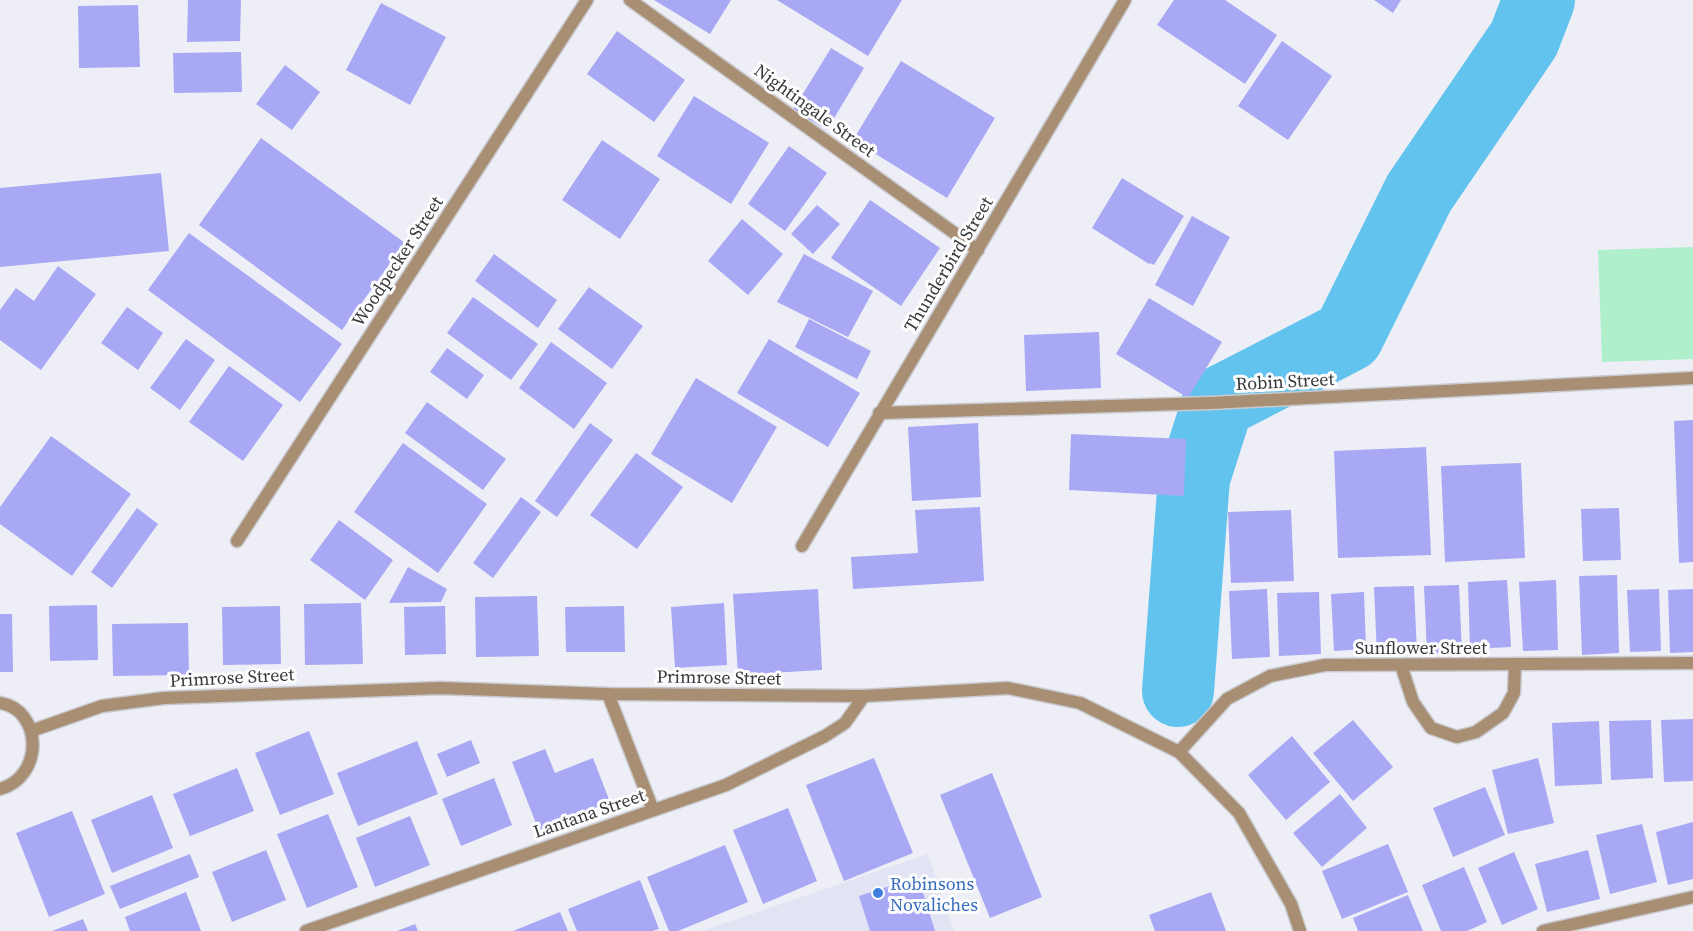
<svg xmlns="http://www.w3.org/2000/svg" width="1693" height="931" font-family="'Source Serif 4',serif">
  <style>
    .built { fill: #e3e4f3 }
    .green { fill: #afefcb }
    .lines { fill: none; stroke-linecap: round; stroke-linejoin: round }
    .river { stroke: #62c4ee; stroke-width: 72 }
    .building { fill: #a8a8f5 }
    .street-casing { stroke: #c9cad0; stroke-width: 15 }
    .street { stroke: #a88e73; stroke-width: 12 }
    .shop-dot { fill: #3f7fe0; stroke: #fdfdfe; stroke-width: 2 }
    .labels { text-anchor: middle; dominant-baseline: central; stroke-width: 6; stroke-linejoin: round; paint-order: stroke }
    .street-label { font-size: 18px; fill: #37383a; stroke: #fdfdfe }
    .shop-label { font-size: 18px; fill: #366cbe; stroke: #fdfdfe; text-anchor: start }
  </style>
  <rect width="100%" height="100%" fill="#eeeff6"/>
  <!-- built -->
  <path class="built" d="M928 854 954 931H701Z"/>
  <!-- green -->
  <path class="green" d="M1693 247V359L1602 362 1598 250Z"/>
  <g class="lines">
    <!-- river -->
    <path class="river" d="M1178 691 1194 478 1218 403 1348 336 1419 193 1524 39 1539 0"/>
  </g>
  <!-- building -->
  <g class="building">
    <path d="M188 0H241L240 41 187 42Z"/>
    <path d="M654 0H731L710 34Z"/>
    <path d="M777 0H902L868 56Z"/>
    <path d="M1174 0H1225L1277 35 1245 84 1157 25Z"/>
    <path d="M1374 0H1401L1393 13Z"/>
    <path d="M381 3 446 37 410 105 346 70Z"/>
    <path d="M138 5 140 67 79 68 78 6Z"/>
    <path d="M617 31 685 80 654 122 587 74Z"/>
    <path d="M1282 41 1332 76 1288 140 1238 106Z"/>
    <path d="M831 48 864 68 827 130 793 110Z"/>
    <path d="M241 52 242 92 174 93 173 53Z"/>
    <path d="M901 61 995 118 947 198 853 140Z"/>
    <path d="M285 65 320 92 292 130 256 104Z"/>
    <path d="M694 96 769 143 731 204 657 156Z"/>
    <path d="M261 138 405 243 342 330 199 225Z"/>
    <path d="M602 140 660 179 620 239 562 200Z"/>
    <path d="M789 146 827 173 785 231 748 204Z"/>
    <path d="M161 173 169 251 0 267V188Z"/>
    <path d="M1122 178 1184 216 1154 265 1150 263 1149 264 1092 228Z"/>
    <path d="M870 200 940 248 901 306 831 258Z"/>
    <path d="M817 205 840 224 813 254 791 234Z"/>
    <path d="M1192 216 1230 237 1193 306 1155 285Z"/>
    <path d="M742 219 783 254 748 295 708 261Z"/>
    <path d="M189 233 342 344 300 402 148 290Z"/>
    <path d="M494 254 557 300 538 328 475 281Z"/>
    <path d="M804 254 873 291 848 337 777 302Z"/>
    <path d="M58 266 96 294 41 370 0 340V310L16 288 34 301Z"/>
    <path d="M589 287 643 326 612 369 558 329Z"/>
    <path d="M473 297 538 344 511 380 447 333Z"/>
    <path d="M1149 298 1222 342 1188 398 1116 354Z"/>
    <path d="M127 307 163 333 138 370 101 343Z"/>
    <path d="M809 319 871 351 857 379 795 347Z"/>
    <path d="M1099 332 1101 388 1026 391 1024 335Z"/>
    <path d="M186 339 215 360 180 410 150 388Z"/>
    <path d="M769 339 860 393 828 447 737 393Z"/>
    <path d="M551 342 607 383 574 429 519 388Z"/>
    <path d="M447 348 484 375 467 399 430 372Z"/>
    <path d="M229 366 283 405 243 461 189 422Z"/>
    <path d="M696 378 777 427 732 503 651 454Z"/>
    <path d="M427 402 506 459 483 490 405 433Z"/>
    <path d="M1693 420V562L1679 563 1674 421Z"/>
    <path d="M590 423 613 440 557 517 535 501Z"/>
    <path d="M978 423 981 497 912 501 908 427Z"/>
    <path d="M1071 434 1186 439 1184 496 1069 490Z"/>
    <path d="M51 436 131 494 72 576 0 524V507Z"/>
    <path d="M403 443 487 504 438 573 354 512Z"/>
    <path d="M1426 447 1431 555 1338 558 1334 451Z"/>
    <path d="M636 453 683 487 637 549 590 515Z"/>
    <path d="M1521 463 1525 558 1445 562 1441 466Z"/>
    <path d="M521 497 541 512 493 578 473 563Z"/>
    <path d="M980 507 984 581 853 589 851 557 918 553 915 510Z"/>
    <path d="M137 508 158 524 112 588 91 572Z"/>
    <path d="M1619 508 1621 560 1583 561 1581 509Z"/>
    <path d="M1291 510 1294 581 1231 583 1228 512Z"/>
    <path d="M339 520 393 560 365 600 310 560Z"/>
    <path d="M408 567 447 589 441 602 389 603Z"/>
    <path d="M1617 575 1619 653 1582 655 1579 576Z"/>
    <path d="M1507 580 1511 647 1470 649 1468 582Z"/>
    <path d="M1556 580 1558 650 1523 651 1519 582Z"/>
    <path d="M1459 585 1462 653 1427 654 1424 586Z"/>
    <path d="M1414 586 1417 654 1377 656 1374 587Z"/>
    <path d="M818 589 822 670 738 675 733 594Z"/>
    <path d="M1267 589 1270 657 1232 659 1229 591Z"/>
    <path d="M1659 589 1661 651 1630 652 1627 590Z"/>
    <path d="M1693 589V652L1670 653 1668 590Z"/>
    <path d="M1319 592 1321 654 1279 656 1277 593Z"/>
    <path d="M1364 592 1366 649 1334 651 1331 594Z"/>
    <path d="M537 596 539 656 476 657 475 597Z"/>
    <path d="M361 603 363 664 305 665 304 604Z"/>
    <path d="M724 603 727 665 675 668 671 607Z"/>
    <path d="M97 605 98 660 50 661 49 606Z"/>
    <path d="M280 606 281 664 223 665 222 607Z"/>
    <path d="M445 606 446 654 405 655 404 607Z"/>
    <path d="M624 606 625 652H566L565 607Z"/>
    <path d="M0 614H12L13 672H0Z"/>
    <path d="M188 623 189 675 113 676 112 624Z"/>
    <path d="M1693 719V781L1664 782 1661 720Z"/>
    <path d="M1353 720 1393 767 1353 801 1313 753Z"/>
    <path d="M1651 720 1653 778 1611 780 1609 721Z"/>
    <path d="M1599 721 1602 784 1555 786 1552 723Z"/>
    <path d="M309 731 334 794 280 815 255 753Z"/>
    <path d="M1292 736 1330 782 1286 820 1248 775Z"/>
    <path d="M471 740 480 763 447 777 437 754Z"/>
    <path d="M417 741 438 794 358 826 337 773Z"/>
    <path d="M545 749 555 773 593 758 610 802 539 831 512 762Z"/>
    <path d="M874 758 913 853 844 881 806 785Z"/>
    <path d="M1538 758 1554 823 1508 834 1492 770Z"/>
    <path d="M237 768 254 811 190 836 173 794Z"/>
    <path d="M992 773 1042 897 990 918 940 795Z"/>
    <path d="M494 778 512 825 461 846 442 799Z"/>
    <path d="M1485 787 1505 835 1453 857 1433 808Z"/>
    <path d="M1340 794 1367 828 1322 867 1293 833Z"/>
    <path d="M152 795 173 848 112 873 91 820Z"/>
    <path d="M788 808 817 881 763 904 733 830Z"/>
    <path d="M72 811 105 894 49 917 16 833Z"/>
    <path d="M328 814 358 887 307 908 277 834Z"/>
    <path d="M410 816 430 865 375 887 356 838Z"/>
    <path d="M1693 822V879L1668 885 1656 832Z"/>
    <path d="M1642 824 1657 882 1610 894 1596 835Z"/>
    <path d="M1388 844 1408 892 1342 919 1322 871Z"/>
    <path d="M725 845 748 902 678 931H669L647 877Z"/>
    <path d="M266 850 286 900 232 922 212 872Z"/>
    <path d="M1588 850 1600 899 1547 912 1535 864Z"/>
    <path d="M1514 852 1538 909 1502 925 1478 868Z"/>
    <path d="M190 854 199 877 120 909 110 886Z"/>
    <path d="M1464 867 1487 922 1467 931H1441L1422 885Z"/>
    <path d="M918 877 935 931H870L859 896Z"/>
    <path d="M640 880 659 929 652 931H577L568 909Z"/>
    <path d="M186 892 201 931H130L125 917Z"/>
    <path d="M1211 892 1226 931H1155L1149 915Z"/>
    <path d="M1408 895 1423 931H1358L1353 918Z"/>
    <path d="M560 912 568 931H513Z"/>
    <path d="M83 919 88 931H52Z"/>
    <path d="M415 924 418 931H397Z"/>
  </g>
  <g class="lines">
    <!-- street casing -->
    <g class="street-casing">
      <g id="street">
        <path d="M630 0 978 250"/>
        <path d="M879 413 1211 403 1693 378"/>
        <path d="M237 541 587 0"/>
        <path d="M802 546 1125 0"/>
        <path d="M1401 665 1413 702 1431 728 1457 737 1476 732 1503 713 1514 693 1515 664"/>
        <path d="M608 694 653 810"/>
        <path d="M0 703C43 710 44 777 0 789"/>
        <path d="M31 731 102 706 164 698 440 688 608 694 864 696 1008 688 1080 703 1179 752 1239 813 1291 904 1300 931"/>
        <path d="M1179 752 1227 699 1270 676 1325 665 1693 663"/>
        <path d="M306 931 726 785 825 736 845 723 864 696"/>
        <path d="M1543 931 1693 897"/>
      </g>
    </g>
    <!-- street -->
    <use href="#street" class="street"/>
  </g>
  <!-- markers -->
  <circle class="shop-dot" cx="878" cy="893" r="6"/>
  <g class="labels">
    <!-- street labels -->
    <g class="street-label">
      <text transform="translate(815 110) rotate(36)">Nightingale Street</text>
      <text transform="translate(397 261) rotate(-57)">Woodpecker Street</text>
      <text transform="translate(948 264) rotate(-59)">Thunderbird Street</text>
      <text transform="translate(1285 381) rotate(-3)">Robin Street</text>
      <text x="1421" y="647">Sunflower Street</text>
      <text transform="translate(232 677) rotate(-3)">Primrose Street</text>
      <text transform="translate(719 677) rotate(1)">Primrose Street</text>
      <text transform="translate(589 813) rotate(-19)">Lantana Street</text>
    </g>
    <!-- shop labels -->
    <g class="shop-label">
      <text x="890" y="883">Robinsons<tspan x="890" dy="21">Novaliches</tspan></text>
    </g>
  </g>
</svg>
